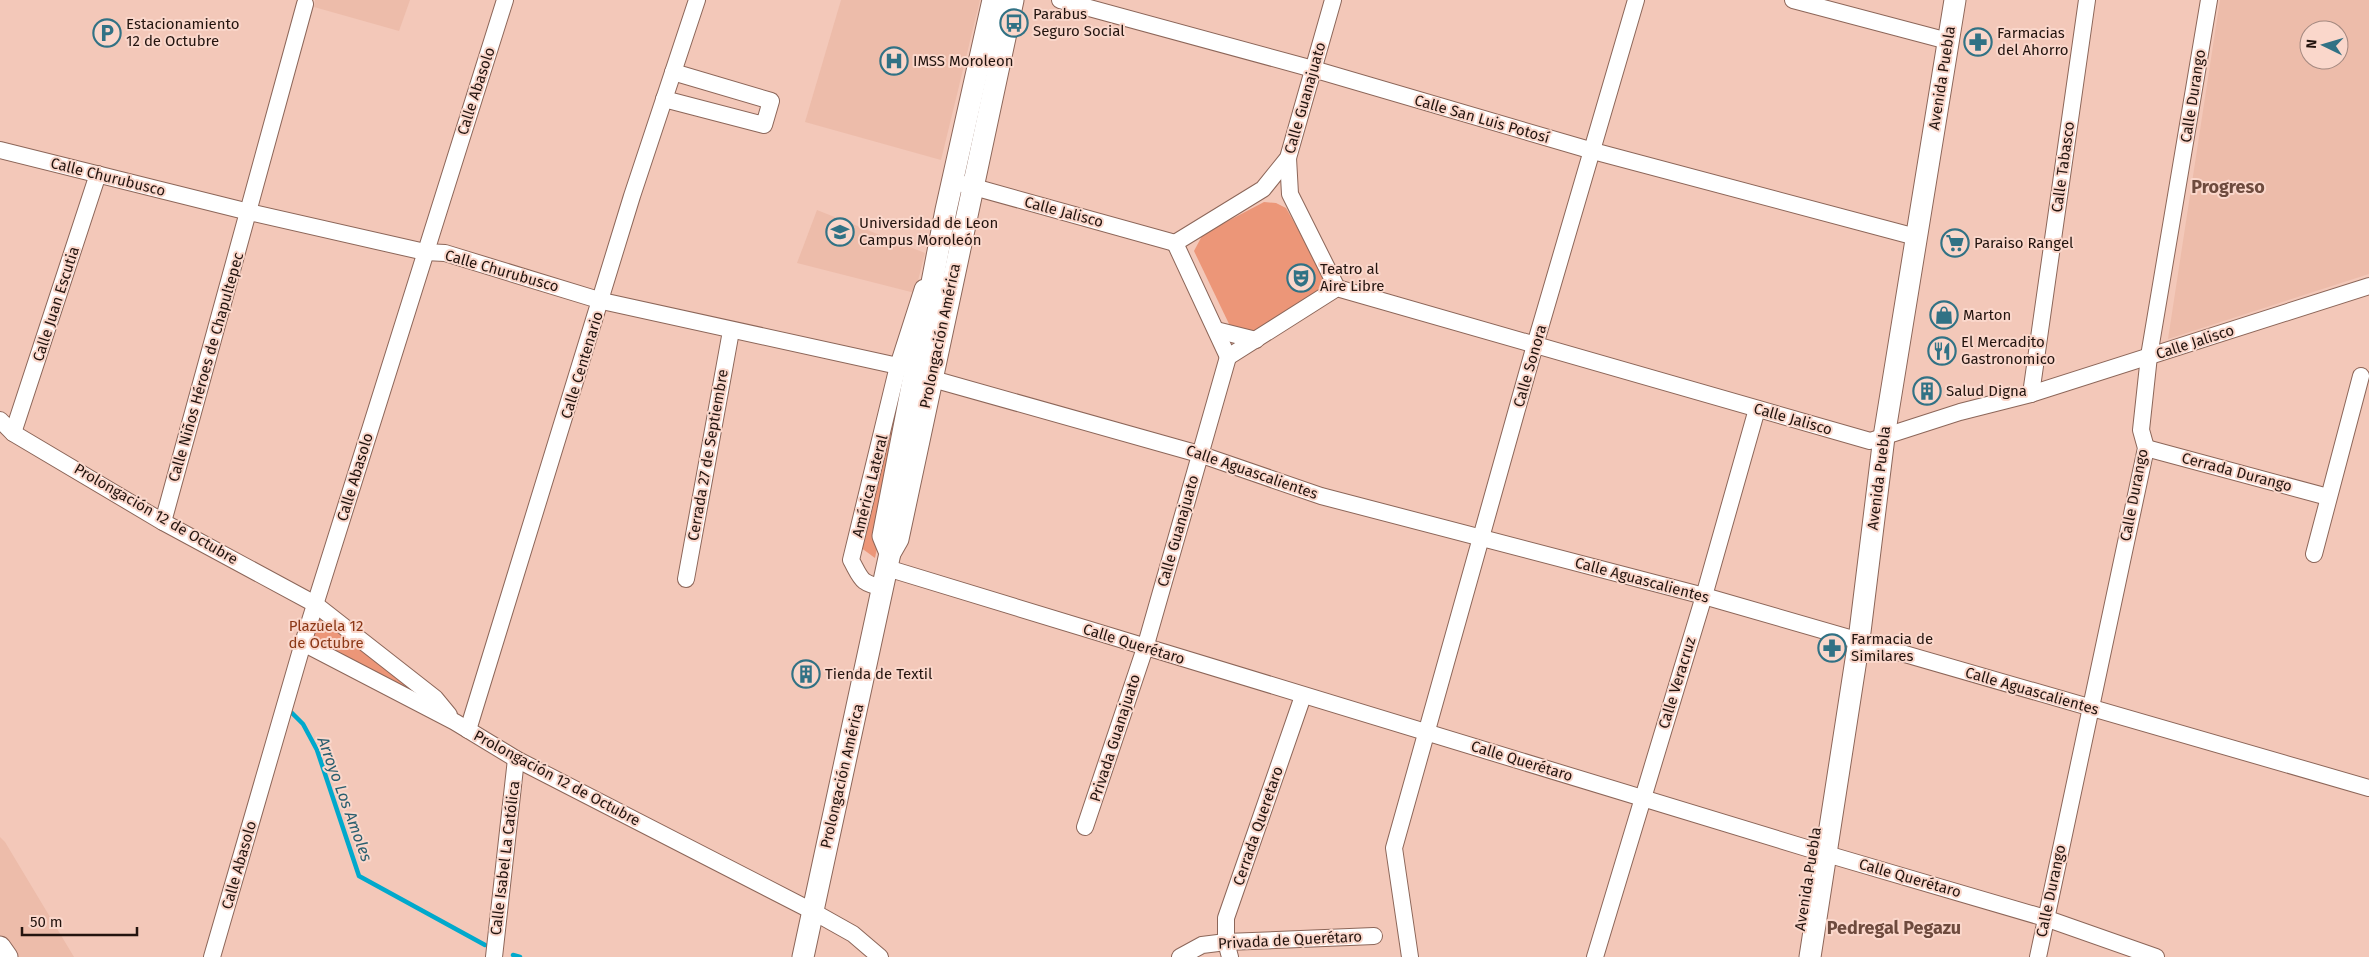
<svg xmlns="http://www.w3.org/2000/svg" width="2369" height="957" font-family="'Fira Sans',sans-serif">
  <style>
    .built { fill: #edbcaa; fill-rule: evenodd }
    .green { fill: #ec9678 }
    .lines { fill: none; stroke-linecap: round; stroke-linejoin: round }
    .stream { stroke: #01a9cc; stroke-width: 4.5 }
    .minor-casing { stroke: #8c6659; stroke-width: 18 }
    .tertiary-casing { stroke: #8c6659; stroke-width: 23 }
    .minor { stroke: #fff; stroke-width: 16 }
    .tertiary { stroke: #fff; stroke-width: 21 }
    .labels { text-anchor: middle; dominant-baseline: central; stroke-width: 4; stroke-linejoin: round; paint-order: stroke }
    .poi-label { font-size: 15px; fill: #23140f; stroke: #fad7cb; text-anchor: start }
    .street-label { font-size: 15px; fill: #23140f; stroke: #fad7cb }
    .park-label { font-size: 15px; fill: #8b3716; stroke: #fad7cb }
    .water-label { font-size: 16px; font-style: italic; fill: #2a5f6f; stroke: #fad7cb }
    .quarter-label { font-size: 18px; font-weight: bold; fill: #6e4b3e; stroke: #fad7cb }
  </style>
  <rect width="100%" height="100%" fill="#f3c8b9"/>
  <!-- built -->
  <g class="built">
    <path d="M315 0H410L399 31 314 7Z"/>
    <path d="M841 0H980L941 160 805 122Z"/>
    <path d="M2220 0H2369V274L2168 339ZM2309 30H2339V60H2309Z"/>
    <path d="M817 210 925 253 915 293 797 263Z"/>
    <path d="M0 837 5 842 74 957H0Z"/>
  </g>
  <!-- green -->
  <g class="green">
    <path d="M1264 202 1276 203 1286 208 1322 271 1325 283 1322 290 1257 331 1250 333 1230 326 1194 251 1203 234Z"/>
    <path d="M912 381 875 558 860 547 901 386Z"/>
    <path d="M315 604 455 722 303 643Z"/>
  </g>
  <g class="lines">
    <!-- stream -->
    <g class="stream">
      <path d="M292 713 303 724 317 750 359 876 485 945"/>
      <path d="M513 955 520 957"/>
    </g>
    <!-- minor casing -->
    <g class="minor-casing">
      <g id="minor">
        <path d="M1060 0 1313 69 1593 151 1916 237"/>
        <path d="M1793 0 1948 41"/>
        <path d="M664 99 764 125 771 101 673 72"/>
        <path d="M0 150 249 212 425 252 445 253 602 301 898 366"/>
        <path d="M1288 158 1290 194 1337 288"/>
        <path d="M963 184 1175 243"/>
        <path d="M1175 243 1263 189 1288 158 1333 0"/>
        <path d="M1175 243 1228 357"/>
        <path d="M1216 330 1256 340"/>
        <path d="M1228 357 1337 288 1870 441 1960 412 2031 394 2369 286"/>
        <path d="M922 376 1199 454 1321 496 1704 596 2369 788"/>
        <path d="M2031 394 2087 0"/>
        <path d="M0 420 13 433 163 522 315 604 435 698 449 715"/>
        <path d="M13 433 98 174"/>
        <path d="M2146 448 2328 497"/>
        <path d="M163 522 305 4"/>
        <path d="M2314 554 2361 376"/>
        <path d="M887 568 1813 850 2045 918 2156 957"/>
        <path d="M686 579 731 331"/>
        <path d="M884 588C860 583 862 580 851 560L898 366 923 288"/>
        <path d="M303 643 455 722 516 759 812 911 853 934 880 957"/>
        <path d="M468 730 632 196 697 0"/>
        <path d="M1085 827 1145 648 1228 357"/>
        <path d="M212 957 303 643 505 0"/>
        <path d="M494 957 516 759"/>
        <path d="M1180 957 1202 945 1226 942 1374 936"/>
        <path d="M1230 957 1226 942V918L1303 696"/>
        <path d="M1410 957 1394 848 1535 345 1636 0"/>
        <path d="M1595 957 1704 596 1757 409"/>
        <path d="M2038 957 2146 448 2141 430 2149 356 2209 0"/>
      </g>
    </g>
    <!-- tertiary casing -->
    <g class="tertiary-casing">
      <g id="tertiary">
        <path d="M890 553 883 536 946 210 993 0"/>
        <path d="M0 947 7 957"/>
        <path d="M803 957 890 553 898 539 1013 0"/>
        <path d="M1810 957 1859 640 1884 437 1955 0"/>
      </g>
    </g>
    <!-- minor -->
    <use href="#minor" class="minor"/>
    <!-- tertiary -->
    <use href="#tertiary" class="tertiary"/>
  </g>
  <!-- icons -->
  <defs>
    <g id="bus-ring" transform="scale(1.4375)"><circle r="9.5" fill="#fad7cb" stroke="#317285" stroke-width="1.5"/><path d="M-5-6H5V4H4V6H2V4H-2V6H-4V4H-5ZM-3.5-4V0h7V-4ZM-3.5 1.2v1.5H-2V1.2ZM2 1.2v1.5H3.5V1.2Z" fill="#317285"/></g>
    <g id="parking-ring" transform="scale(1.4375)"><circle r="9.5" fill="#fad7cb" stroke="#317285" stroke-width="1.5"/><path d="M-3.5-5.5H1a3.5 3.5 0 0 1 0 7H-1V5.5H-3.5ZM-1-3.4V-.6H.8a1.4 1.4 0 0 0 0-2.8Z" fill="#317285"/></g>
    <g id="pharmacy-ring" transform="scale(1.4375)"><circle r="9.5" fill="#fad7cb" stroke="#317285" stroke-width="1.5"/><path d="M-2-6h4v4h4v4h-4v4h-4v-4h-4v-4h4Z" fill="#317285"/></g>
    <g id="hospital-ring" transform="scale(1.4375)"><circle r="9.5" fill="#fad7cb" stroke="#317285" stroke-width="1.5"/><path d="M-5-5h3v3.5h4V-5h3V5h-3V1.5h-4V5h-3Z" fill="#317285"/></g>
    <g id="university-ring" transform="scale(1.4375)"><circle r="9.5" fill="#fad7cb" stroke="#317285" stroke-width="1.5"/><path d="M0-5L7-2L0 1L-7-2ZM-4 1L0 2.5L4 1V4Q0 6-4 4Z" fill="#317285"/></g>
    <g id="supermarket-ring" transform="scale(1.4375)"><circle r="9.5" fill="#fad7cb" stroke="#317285" stroke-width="1.5"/><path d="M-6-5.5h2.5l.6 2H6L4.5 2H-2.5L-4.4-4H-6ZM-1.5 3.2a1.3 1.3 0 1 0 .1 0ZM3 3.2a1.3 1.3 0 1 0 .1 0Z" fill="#317285"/></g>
    <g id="theatre-ring" transform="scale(1.4375)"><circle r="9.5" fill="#fad7cb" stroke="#317285" stroke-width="1.5"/><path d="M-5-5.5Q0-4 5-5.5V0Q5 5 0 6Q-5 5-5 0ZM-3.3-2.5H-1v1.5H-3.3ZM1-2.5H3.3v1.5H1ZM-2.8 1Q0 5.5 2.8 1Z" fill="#317285"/></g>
    <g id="shop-ring" transform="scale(1.4375)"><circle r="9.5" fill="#fad7cb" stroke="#317285" stroke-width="1.5"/><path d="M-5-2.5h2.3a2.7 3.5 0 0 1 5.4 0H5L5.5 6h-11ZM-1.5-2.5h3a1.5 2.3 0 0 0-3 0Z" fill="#317285"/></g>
    <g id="restaurant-ring" transform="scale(1.4375)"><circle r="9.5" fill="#fad7cb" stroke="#317285" stroke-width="1.5"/><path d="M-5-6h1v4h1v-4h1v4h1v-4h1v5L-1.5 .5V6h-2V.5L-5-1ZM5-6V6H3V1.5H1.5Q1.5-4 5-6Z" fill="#317285"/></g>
    <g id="building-ring" transform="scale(1.4375)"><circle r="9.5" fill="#fad7cb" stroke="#317285" stroke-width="1.5"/><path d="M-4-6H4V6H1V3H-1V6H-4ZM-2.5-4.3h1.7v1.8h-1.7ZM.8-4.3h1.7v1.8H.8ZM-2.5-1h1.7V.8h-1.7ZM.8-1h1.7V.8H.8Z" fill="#317285"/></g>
  </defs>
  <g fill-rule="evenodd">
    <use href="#bus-ring" x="1014" y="23"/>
    <use href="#parking-ring" x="107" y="33"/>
    <use href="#pharmacy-ring" x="1978" y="42"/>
    <use href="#hospital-ring" x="894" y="61"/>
    <use href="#university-ring" x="840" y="232"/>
    <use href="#supermarket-ring" x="1955" y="243"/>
    <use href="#theatre-ring" x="1301" y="278"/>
    <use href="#shop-ring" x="1944" y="315"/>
    <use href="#restaurant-ring" x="1942" y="351"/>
    <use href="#building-ring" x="1927" y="391"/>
    <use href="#pharmacy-ring" x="1832" y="648"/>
    <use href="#building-ring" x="806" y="674"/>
  </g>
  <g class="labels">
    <!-- poi labels -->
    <g class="poi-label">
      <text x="1033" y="14">Parabus<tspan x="1033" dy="17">Seguro Social</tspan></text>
      <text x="126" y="24">Estacionamiento<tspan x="126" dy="17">12 de Octubre</tspan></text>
      <text x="1997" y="33">Farmacias<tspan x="1997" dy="17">del Ahorro</tspan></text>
      <text x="913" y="61">IMSS Moroleon</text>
      <text x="859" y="223">Universidad de Leon<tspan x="859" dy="17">Campus Moroleón</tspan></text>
      <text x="1974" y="243">Paraiso Rangel</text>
      <text x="1320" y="269">Teatro al<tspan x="1320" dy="17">Aire Libre</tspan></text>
      <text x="1963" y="315">Marton</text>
      <text x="1961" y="342">El Mercadito<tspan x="1961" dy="17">Gastronomico</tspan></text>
      <text x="1946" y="391">Salud Digna</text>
      <text x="1851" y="639">Farmacia de<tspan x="1851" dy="17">Similares</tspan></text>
      <text x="825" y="674">Tienda de Textil</text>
    </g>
    <!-- street labels -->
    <g class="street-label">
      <text transform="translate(1942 78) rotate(-81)">Avenida Puebla</text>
      <text transform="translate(476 91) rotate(-72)">Calle Abasolo</text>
      <text transform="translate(2193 96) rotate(-81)">Calle Durango</text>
      <text transform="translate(1305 98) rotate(-74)">Calle Guanajuato</text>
      <text transform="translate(1482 119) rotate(16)">Calle San Luis Potosí</text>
      <text transform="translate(2063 167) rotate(-82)">Calle Tabasco</text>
      <text transform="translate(108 177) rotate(14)">Calle Churubusco</text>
      <text transform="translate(1064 212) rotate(15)">Calle Jalisco</text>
      <text transform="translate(502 271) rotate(16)">Calle Churubusco</text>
      <text transform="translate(56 304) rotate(-72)">Calle Juan Escutia</text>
      <text transform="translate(940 336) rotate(-78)">Prolongación América</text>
      <text transform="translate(2195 342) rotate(-18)">Calle Jalisco</text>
      <text transform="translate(582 365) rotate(-73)">Calle Centenario</text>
      <text transform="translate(1530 366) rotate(-74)">Calle Sonora</text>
      <text transform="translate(206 367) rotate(-74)">Calle Niños Héroes de Chapultepec</text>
      <text transform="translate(1793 419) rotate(16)">Calle Jalisco</text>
      <text transform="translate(708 455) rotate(-80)">Cerrada 27 de Septiembre</text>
      <text transform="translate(1252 472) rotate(19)">Calle Aguascalientes</text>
      <text transform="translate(2237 472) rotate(15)">Cerrada Durango</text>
      <text transform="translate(355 477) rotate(-73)">Calle Abasolo</text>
      <text transform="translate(1879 478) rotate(-83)">Avenida Puebla</text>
      <text transform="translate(870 486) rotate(-76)">América Lateral</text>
      <text transform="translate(2134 495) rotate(-79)">Calle Durango</text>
      <text transform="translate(156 514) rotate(30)">Prolongación 12 de Octubre</text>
      <text transform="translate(1178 531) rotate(-74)">Calle Guanajuato</text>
      <text transform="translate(1642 580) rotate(15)">Calle Aguascalientes</text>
      <text transform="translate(1134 644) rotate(17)">Calle Querétaro</text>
      <text transform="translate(1677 683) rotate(-73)">Calle Veracruz</text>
      <text transform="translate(2032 691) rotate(16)">Calle Aguascalientes</text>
      <text transform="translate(1115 738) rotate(-72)">Privada Guanajuato</text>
      <text transform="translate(1522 761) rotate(17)">Calle Querétaro</text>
      <text transform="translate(842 776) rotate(-77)">Prolongación América</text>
      <text transform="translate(557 778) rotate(28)">Prolongación 12 de Octubre</text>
      <text transform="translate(1258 826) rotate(-71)">Cerrada Queretaro</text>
      <text transform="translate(505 858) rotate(-83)">Calle Isabel La Católica</text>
      <text transform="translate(239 865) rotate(-74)">Calle Abasolo</text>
      <text transform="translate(1910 878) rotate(16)">Calle Querétaro</text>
      <text transform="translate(1808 879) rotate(-81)">Avenida Puebla</text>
      <text transform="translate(2051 891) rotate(-78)">Calle Durango</text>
      <text transform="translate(1290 940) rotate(-3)">Privada de Querétaro</text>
    </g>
    <!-- park labels -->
    <g class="park-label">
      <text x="326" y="626">Plazuela 12<tspan x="326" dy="17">de Octubre</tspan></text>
    </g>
    <!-- water labels -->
    <g class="water-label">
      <text transform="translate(345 799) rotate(70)">Arroyo Los Amoles</text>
    </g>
    <!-- quarter labels -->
    <g class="quarter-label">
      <text x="2228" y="187">Progreso</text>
      <text x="1894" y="928">Pedregal Pegazu</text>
    </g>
  </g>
  <!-- north arrow -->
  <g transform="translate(2324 45) rotate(275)"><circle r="24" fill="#fad7cb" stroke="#a48980"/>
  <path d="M0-4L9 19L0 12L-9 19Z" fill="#317285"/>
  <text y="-8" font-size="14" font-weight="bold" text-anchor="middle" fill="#23140f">N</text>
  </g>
  <!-- scale -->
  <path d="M22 927v8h115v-8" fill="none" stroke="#23140f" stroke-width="2.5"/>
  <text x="30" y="927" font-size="15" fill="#23140f" stroke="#fad7cb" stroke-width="4" paint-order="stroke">50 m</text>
</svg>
